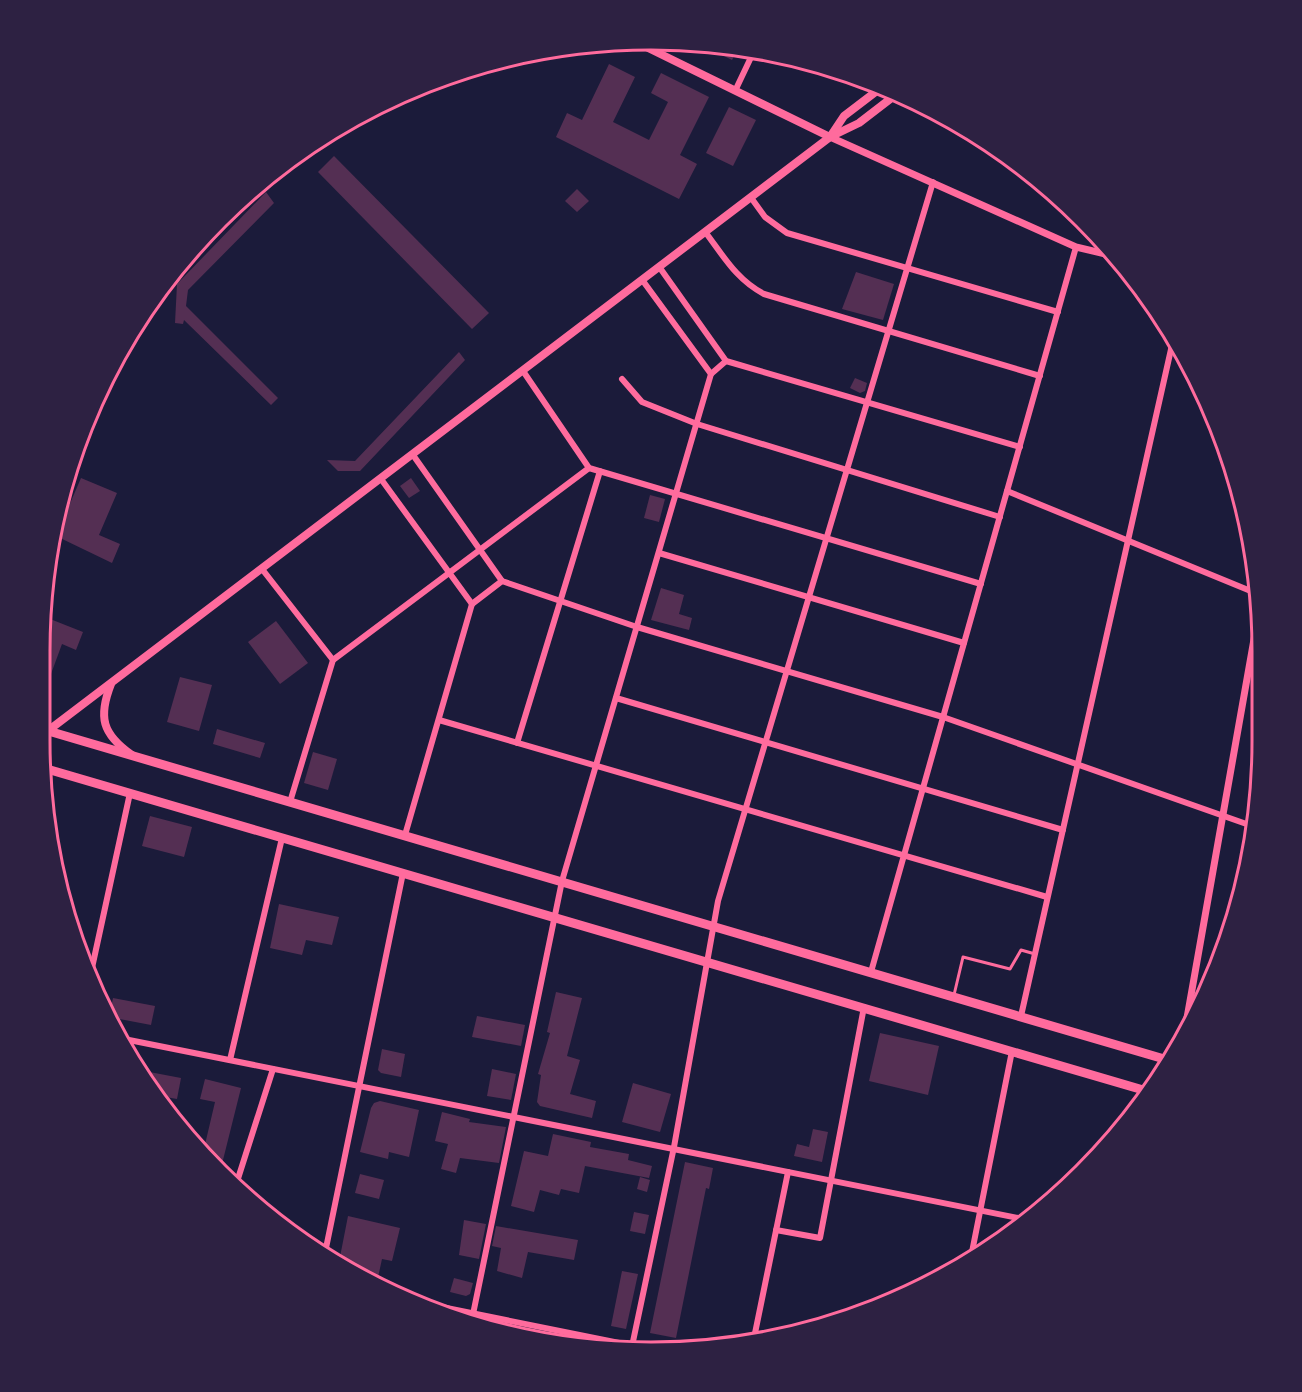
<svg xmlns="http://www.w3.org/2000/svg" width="1302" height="1392" font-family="Barlow,sans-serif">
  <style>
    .building { fill: #542f53 }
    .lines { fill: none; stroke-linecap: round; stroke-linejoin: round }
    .service { stroke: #ff6b9d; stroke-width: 3 }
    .minor { stroke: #ff6b9d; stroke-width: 6 }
    .tertiary { stroke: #ff6b9d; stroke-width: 7 }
    .secondary { stroke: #ff6b9d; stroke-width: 8 }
    .primary { stroke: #ff6b9d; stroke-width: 9 }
    .rim { fill: none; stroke: #ff6b9d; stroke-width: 3 }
  </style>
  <rect width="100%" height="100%" fill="#1b1b3a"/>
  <!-- building -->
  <g class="building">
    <path d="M703 42 730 47 738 48 732 60 702 45Z"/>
    <path d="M609 64 635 77 613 122 649 140 668 102 651 93 661 73 709 97 680 155 697 164 679 199 556 137 567 113 582 120Z"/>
    <path d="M729 107 756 120 733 166 706 153Z"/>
    <path d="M334 156 489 313 472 329 318 172Z"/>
    <path d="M577 189 589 201 577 212 565 201Z"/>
    <path d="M266 192 274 203 188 290 186 306 278 398 271 405 184 320 183 324 175 323 177 284Z"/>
    <path d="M856 272 894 284 883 320 842 309Z"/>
    <path d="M459 352 465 360 360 471H338L327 460 355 461Z"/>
    <path d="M855 378 867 383 865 391 860 393 850 388Z"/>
    <path d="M81 478 117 493 99 535 120 544 112 563 56 536Z"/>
    <path d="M411 478 420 491 409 498 400 486Z"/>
    <path d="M650 495 665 499 659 522 644 518Z"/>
    <path d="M661 588 684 595 679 614 692 618 689 630 651 620Z"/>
    <path d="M40 615 83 632 76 650 62 644 44 693Z"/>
    <path d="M276 621 308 663 280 684 248 642Z"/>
    <path d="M180 677 212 685 199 731 167 722Z"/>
    <path d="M217 729 265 743 260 758 213 744Z"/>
    <path d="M313 752 337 759 328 790 304 783Z"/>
    <path d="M150 816 192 827 184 857 142 846Z"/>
    <path d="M279 904 339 917 332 945 306 940 302 955 270 948Z"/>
    <path d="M556 992 582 998 567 1056 580 1060 570 1094 596 1101 592 1118 540 1106 537 1102 541 1075 538 1074 550 1033 547 1032Z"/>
    <path d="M113 998 155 1006 151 1025 109 1017Z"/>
    <path d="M477 1016 525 1025 521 1046 472 1037Z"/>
    <path d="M880 1033 939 1046 928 1095 869 1081Z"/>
    <path d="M382 1049 405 1054 401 1077 381 1073 378 1070Z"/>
    <path d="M492 1069 516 1074 511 1100 487 1096Z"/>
    <path d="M139 1070 181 1078 177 1099 154 1095Z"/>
    <path d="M205 1079 241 1088 220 1172 203 1153 215 1102 200 1099Z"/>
    <path d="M633 1083 671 1094 660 1132 622 1122Z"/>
    <path d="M380 1101 419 1110 409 1157 389 1152 388 1159 360 1152 371 1108 374 1103Z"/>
    <path d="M442 1112 470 1119 469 1122 506 1127 499 1163 460 1158 456 1173 441 1169 448 1144 435 1141Z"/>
    <path d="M813 1129 828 1132 822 1162 794 1156 797 1144 809 1147Z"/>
    <path d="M553 1134 591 1142 590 1147 629 1154 628 1160 652 1166 649 1178 585 1166 579 1193 561 1189 559 1195 540 1190 534 1212 511 1206 524 1151 548 1156Z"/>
    <path d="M685 1162 713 1168 709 1189 706 1188 676 1338 650 1333Z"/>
    <path d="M360 1174 384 1180 379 1199 355 1193Z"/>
    <path d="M640 1177 650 1180 647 1192 637 1189Z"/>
    <path d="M634 1212 649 1215 645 1234 630 1231Z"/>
    <path d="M348 1216 400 1228 392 1261 382 1259 377 1282 364 1279 339 1262Z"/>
    <path d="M464 1220 486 1224 479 1259 459 1255Z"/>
    <path d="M496 1226 578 1240 574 1260 528 1252 522 1278 497 1271 501 1248 492 1246Z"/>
    <path d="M622 1271 638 1274 626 1329 611 1326Z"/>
    <path d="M454 1278 473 1283 470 1294 466 1296 450 1292Z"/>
  </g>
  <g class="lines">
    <!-- service -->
    <path class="service" d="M954 995 963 957 1010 969 1021 950 1035 954"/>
    <!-- minor -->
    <g class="minor">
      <path d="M735 91 754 51"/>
      <path d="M752 199 765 217 787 233 1058 312"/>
      <path d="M706 233C724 257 737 280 764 294L1040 376"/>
      <path d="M660 268 726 361 1020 447"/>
      <path d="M643 281 711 374"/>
      <path d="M523 371 589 468 981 584"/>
      <path d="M622 379 642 402 697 424 1000 517"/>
      <path d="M413 455 502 581 637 627 943 717 1255 827"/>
      <path d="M67 473 116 357"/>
      <path d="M381 479 472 604"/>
      <path d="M1007 491 1258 594"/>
      <path d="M659 553 964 643"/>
      <path d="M262 569 333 660"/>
      <path d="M472 604 502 581"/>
      <path d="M616 698 1063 830"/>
      <path d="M439 720 1047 897"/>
      <path d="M517 743 600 471"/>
      <path d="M290 802 333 660 589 468"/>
      <path d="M405 835 472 604"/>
      <path d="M871 972 1076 247"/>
      <path d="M90 977 130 793"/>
      <path d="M1021 1016 1174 336"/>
      <path d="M119 1038 1028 1220"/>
      <path d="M230 1060 282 838"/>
      <path d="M235 1188 273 1069"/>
      <path d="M776 1230 820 1238 864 1007"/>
      <path d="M325 1253 403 873"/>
      <path d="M970 1262 1012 1051"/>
      <path d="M407 1300 654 1350"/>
      <path d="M471 1324 562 881 711 374 726 361"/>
      <path d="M753 1343 788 1172"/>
      <path d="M631 1351 674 1147 718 901 933 182"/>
    </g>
    <!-- tertiary -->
    <g class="tertiary">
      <path d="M830 137 1076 247 1118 257"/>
      <path d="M1184 1035 1259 611"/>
    </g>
    <!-- secondary -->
    <g class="secondary">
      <path d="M636 42 830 137"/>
      <path d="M830 137 844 116 882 87"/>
      <path d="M111 684C98 717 102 734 132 755"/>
      <path d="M45 733 830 137 859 123 898 93"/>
    </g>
    <!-- primary -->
    <g class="primary">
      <path d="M45 730 1171 1061"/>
      <path d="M47 769 1150 1092"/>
    </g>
  </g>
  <!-- crop -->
  <path d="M0 0H1302V1392H0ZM651 50H651A601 601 0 0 1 1252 651V741A601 601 0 0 1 651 1342H651A601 601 0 0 1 50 741V651A601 601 0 0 1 651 50Z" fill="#2d2142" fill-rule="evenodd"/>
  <path class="rim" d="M651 50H651A601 601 0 0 1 1252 651V741A601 601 0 0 1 651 1342H651A601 601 0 0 1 50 741V651A601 601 0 0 1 651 50Z"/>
</svg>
